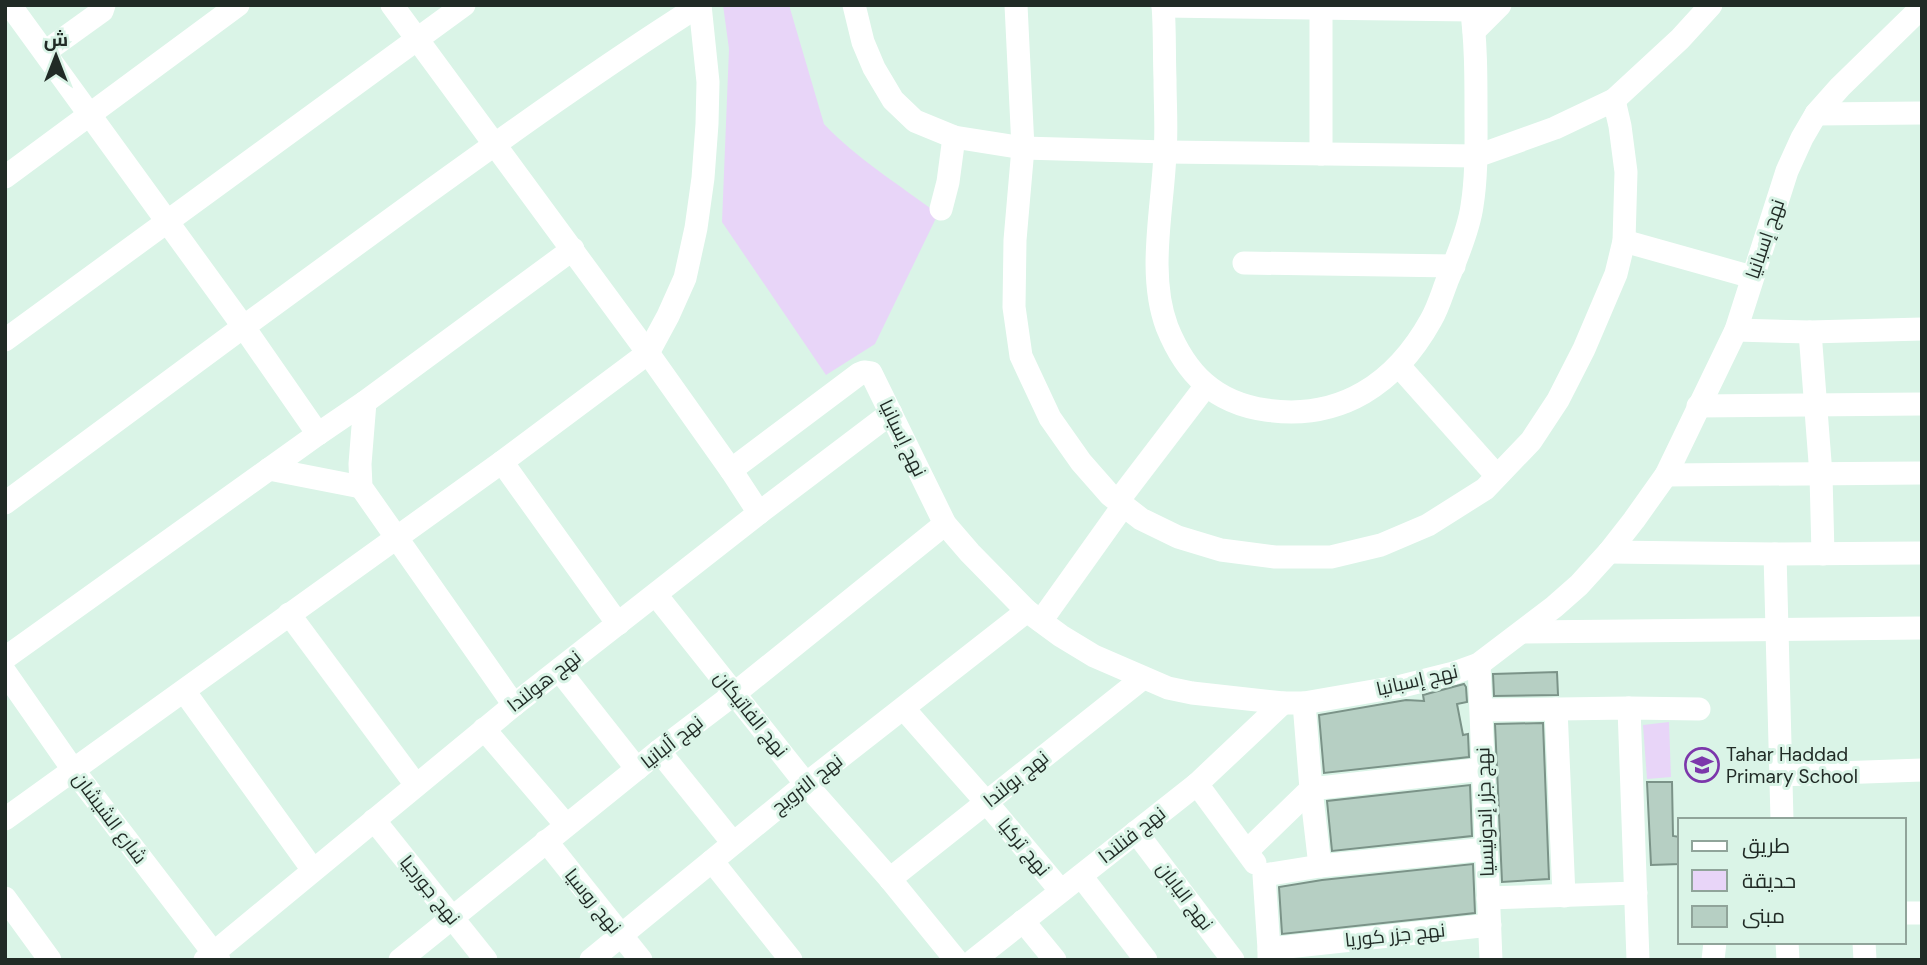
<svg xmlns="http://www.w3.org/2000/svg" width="1927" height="965" font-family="'DM Sans',Cairo,sans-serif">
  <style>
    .green { fill: #e8d5f8 }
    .building { fill: #b6cfc3; stroke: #7b9388; stroke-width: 2 }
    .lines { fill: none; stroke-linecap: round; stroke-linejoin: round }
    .minor { stroke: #fff; stroke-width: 23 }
    .labels { text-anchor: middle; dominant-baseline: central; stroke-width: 6; stroke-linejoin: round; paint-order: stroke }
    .street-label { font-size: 19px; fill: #212b26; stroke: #daf4e7 }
    .poi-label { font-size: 19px; fill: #212b26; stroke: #daf4e7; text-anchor: start }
  </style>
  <rect width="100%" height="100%" fill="#daf4e7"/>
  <!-- green -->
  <g class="green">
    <path d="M723 5H789L824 124C857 159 900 185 938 214L875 344 826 375 722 222 729 49Z"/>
    <path d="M1669 722 1671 777 1647 779 1643 725Z"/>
  </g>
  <!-- building -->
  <g class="building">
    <path d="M1557 672 1558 695 1494 696 1493 674Z"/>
    <path d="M1464 684 1466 687 1467 702 1457 704 1463 735 1468 734 1469 757 1324 773 1319 715 1406 700 1424 701 1423 695Z"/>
    <path d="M1543 723 1549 879 1502 882 1495 724Z"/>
    <path d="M1647 782H1672L1673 836 1680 837V864L1651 865Z"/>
    <path d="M1470 785 1472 836 1332 851 1327 801Z"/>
    <path d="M1473 864 1475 913 1282 934 1279 887 1322 880Z"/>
  </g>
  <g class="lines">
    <!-- minor -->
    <g class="minor">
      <path d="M10 5 243 326 318 434"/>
      <path d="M392 5 648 353 731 470 759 513"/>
      <path d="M854 5 863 42 874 68 893 100 915 121 954 137 1023 148 1166 152 1477 156 1555 128 1614 100 1680 39 1711 5"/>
      <path d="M1016 5 1023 148 1015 240 1014 307 1021 356 1050 418 1081 462 1110 495 1141 519 1178 537 1221 550 1275 557H1331L1381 545 1428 525 1485 489 1531 441 1558 400 1584 349 1616 274 1624 241 1626 172 1620 126 1614 100"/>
      <path d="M1163 5C1165 30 1164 55 1165 79 1165 104 1167 129 1165 153 1163 208 1147 274 1167 327 1186 374 1215 403 1266 410 1341 421 1396 383 1431 320 1438 308 1442 294 1447 281 1456 260 1469 228 1472 206 1477 175 1476 143 1476 111 1476 76 1476 40 1471 5"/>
      <path d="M1163 6 1472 10"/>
      <path d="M1474 31 1500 5"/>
      <path d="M45 52 102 11 104 5"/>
      <path d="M1816 114 1922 113"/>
      <path d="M1321 154V5"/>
      <path d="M5 177 238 5"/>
      <path d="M941 209 948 182 954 137"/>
      <path d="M1624 241 1752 277"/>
      <path d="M1244 263 1454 266"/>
      <path d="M1736 330 1810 332 1922 329"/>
      <path d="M1810 332 1821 475 1823 554"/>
      <path d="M5 340 464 5"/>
      <path d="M1399 366 1497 476"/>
      <path d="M365 402 360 464 361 487 514 705"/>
      <path d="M1698 406 1922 404"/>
      <path d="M502 462 618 624"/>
      <path d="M269 469 361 487"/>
      <path d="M731 470 859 374 864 372 871 373 945 524 970 553 1027 611 1061 636 1094 656 1168 688 1192 693 1283 703H1304L1402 686 1454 673 1479 664 1554 607 1579 585 1609 552 1634 520 1666 475 1736 330 1787 171 1802 138 1816 114 1840 87 1922 7"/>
      <path d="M1666 475 1922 473"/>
      <path d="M1118 501 1205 387"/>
      <path d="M5 503C142 401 278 301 416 201 509 134 602 67 700 5"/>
      <path d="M1609 552 1775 554 1922 553"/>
      <path d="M1775 554 1782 820"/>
      <path d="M656 595 806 784 890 879 956 960"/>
      <path d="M289 614 416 785"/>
      <path d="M1041 621 1123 506"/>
      <path d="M1523 632 1922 628"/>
      <path d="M5 658 318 434 365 402 573 249"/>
      <path d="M1479 664 1491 960"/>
      <path d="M559 670 637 769"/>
      <path d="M5 672 74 771 219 960"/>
      <path d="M184 691 313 870"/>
      <path d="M1629 708 1638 960"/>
      <path d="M904 709 987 803 1061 891"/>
      <path d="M1556 709 1564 896"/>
      <path d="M1482 710 1629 708 1699 709"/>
      <path d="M484 729 566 825"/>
      <path d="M659 751 733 843"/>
      <path d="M1780 775 1922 770"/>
      <path d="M1197 784 1255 863"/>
      <path d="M5 819 502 462 648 353 668 316 685 278 696 228 703 178 707 124 708 82 700 5"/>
      <path d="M374 820 486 960"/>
      <path d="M1136 832 1233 960"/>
      <path d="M546 841 641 960"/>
      <path d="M1247 851 1311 789 1304 703"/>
      <path d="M712 861 791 960"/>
      <path d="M1320 866 1311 789 1483 769"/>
      <path d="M1081 876 1146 960"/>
      <path d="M890 879 1143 678"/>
      <path d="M5 898 50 960"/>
      <path d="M1488 898 1636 893"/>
      <path d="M1904 913H1922"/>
      <path d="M1023 921 1055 960"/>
      <path d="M1787 942 1788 960"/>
      <path d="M1864 942 1865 960"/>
      <path d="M1269 949 1264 875 1320 866 1486 849"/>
      <path d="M205 960 514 705 759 513 891 413"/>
      <path d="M400 960 659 751 734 694 945 524"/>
      <path d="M591 960 806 784 1027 611"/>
      <path d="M974 960 1197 784 1283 703"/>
      <path d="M1269 960V949L1490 925"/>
      <path d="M1713 960 1715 942"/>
    </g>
  </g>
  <!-- icons -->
  <defs>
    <g id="school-ring" transform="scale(1.75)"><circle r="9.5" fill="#daf4e7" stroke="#7c37ab" stroke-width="1.5"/><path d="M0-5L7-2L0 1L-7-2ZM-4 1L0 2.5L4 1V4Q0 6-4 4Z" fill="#7c37ab"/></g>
  </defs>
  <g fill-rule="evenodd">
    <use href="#school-ring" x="1702" y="765"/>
  </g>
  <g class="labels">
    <!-- street labels -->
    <g class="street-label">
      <text transform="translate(1765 239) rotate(-71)">نهج إسبانيا</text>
      <text transform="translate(903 438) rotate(64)">نهج إسبانيا</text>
      <text transform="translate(1417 680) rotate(-13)">نهج إسبانيا</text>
      <text transform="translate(544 681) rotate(-38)">نهج هولندا</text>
      <text transform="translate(751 714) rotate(51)">نهج الفاتيكان</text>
      <text transform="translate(672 742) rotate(-38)">نهج ألبانيا</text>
      <text transform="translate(1016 779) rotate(-39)">نهج بولندا</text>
      <text transform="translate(807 784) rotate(-38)">نهج النرويج</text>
      <text transform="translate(1485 812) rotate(-92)">نهج جزر إندونيسيا</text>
      <text transform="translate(110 818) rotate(53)">شارع الشيشان</text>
      <text transform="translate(1132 835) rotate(-38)">نهج فنلندا</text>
      <text transform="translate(1024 847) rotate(50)">نهج تركيا</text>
      <text transform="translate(430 890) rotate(51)">نهج جورجيا</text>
      <text transform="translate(1185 896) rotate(53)">نهج اليابان</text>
      <text transform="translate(593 901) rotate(51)">نهج روسيا</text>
      <text transform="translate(1395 935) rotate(-6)">نهج جزر كوريا</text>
    </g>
    <!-- poi labels -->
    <g class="poi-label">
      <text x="1726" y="754">Tahar Haddad<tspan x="1726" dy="22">Primary School</tspan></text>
    </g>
  </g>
  <!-- border -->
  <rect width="1927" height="965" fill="none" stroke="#212b26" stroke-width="14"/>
  <!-- legend -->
  <rect x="1678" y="818" width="228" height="126" fill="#daf4e7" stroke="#90a49a" stroke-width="2"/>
  <rect x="1692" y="841" width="35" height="10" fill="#ffffff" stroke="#90a49a" stroke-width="2"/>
  <text x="1742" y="853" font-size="21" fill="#212b26">طريق</text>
  <rect x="1692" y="870" width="35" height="21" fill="#e8d5f8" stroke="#90a49a" stroke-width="2"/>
  <text x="1742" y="888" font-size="21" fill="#212b26">حديقة</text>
  <rect x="1692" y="906" width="35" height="21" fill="#b6cfc3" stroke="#90a49a" stroke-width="2"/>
  <text x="1742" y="923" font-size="21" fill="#212b26">مبنى</text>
  <!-- north arrow -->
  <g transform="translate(56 56)" stroke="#daf4e7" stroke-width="5" paint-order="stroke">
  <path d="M0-5L12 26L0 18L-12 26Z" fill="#212b26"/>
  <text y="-10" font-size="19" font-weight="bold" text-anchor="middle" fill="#212b26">ش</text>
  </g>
</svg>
